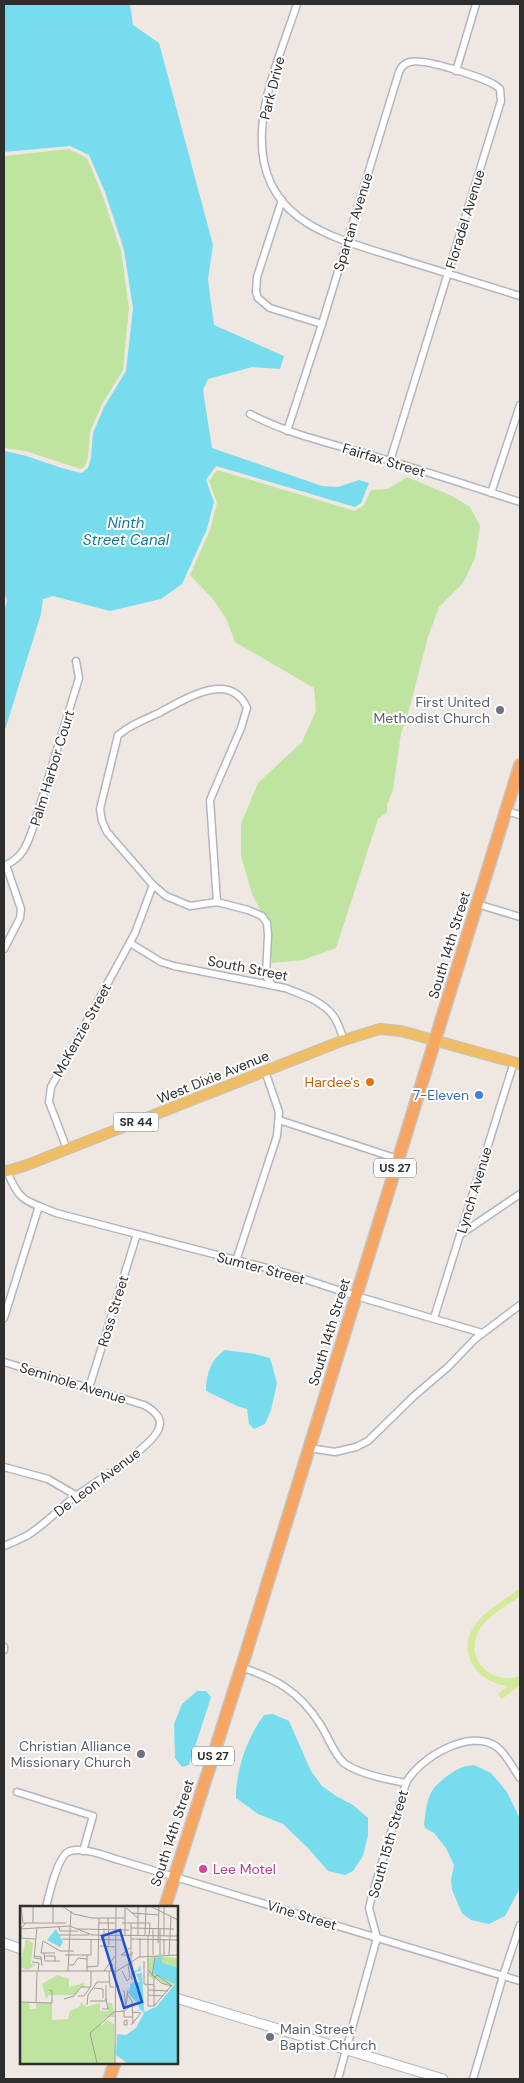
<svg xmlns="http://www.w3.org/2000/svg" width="524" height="2083" font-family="'DM Sans',sans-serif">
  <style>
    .green { fill: #bfe49f }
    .pitch { fill: #d3ea9b }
    .water { fill: #7de }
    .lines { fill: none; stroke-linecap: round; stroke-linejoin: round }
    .minor-casing { stroke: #b1b5be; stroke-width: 9 }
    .secondary-casing { stroke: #b1b5be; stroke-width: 11 }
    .primary-casing { stroke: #c4c4c4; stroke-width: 12 }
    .trunk-casing { stroke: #c4c4c4; stroke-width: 14 }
    .minor { stroke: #fff; stroke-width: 6 }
    .secondary { stroke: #fff; stroke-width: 9 }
    .primary { stroke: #efbd66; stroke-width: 10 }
    .trunk { stroke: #f6a662; stroke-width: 11 }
    .worship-dot { fill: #6b7280; stroke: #fff; stroke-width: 2 }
    .food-dot { fill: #e8710a; stroke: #fff; stroke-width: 2 }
    .shop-dot { fill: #3f7fe0; stroke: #fff; stroke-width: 2 }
    .hotel-dot { fill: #d1479c; stroke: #fff; stroke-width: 2 }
    .labels { text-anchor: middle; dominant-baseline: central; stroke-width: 4; stroke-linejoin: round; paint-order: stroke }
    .shield { fill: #fff; stroke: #6d6d6d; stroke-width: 1 }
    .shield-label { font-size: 12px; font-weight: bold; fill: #2e2e2e }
    .street-label { font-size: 14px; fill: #2e2e2e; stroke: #fff }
    .worship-label { font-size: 14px; fill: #5b616d; stroke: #fff; text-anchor: end }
    .food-label { font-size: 14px; fill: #c56008; stroke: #fff; text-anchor: end }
    .shop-label { font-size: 14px; fill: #366cbe; stroke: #fff; text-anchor: end }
    .hotel-label { font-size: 14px; fill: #b23c85; stroke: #fff; text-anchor: start }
    .water-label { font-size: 15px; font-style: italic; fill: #107b99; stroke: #fff }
    .inset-road { fill: none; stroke: #a29d99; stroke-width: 1 }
    .view { fill: #1d4ed8; fill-opacity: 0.15; stroke: #1d4ed8; stroke-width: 2.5 }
    .inset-edge { fill: none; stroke: #2e2e2e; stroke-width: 2.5 }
  </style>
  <rect width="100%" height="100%" fill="#efe7e1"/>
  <!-- green -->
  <g class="green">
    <path d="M69 149 87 158 102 194 121 251 129 308 123 370 101 406 90 432 88 457 85 466 81 469 25 451 4 448V156Z"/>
    <path d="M217 470 355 511 364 505 371 490 388 489 407 477 452 496 470 507 480 526 475 558 463 583 439 607 428 637 407 717 401 733 393 790 387 805V812L378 819 336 948 303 960 272 963 269 934 261 912 252 894 241 856V824L258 783 302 742 316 711 314 688 235 642 226 618 212 598 190 575 210 530 217 503 209 481Z"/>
  </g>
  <!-- pitch -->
  <path class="pitch" d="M520 1588V1596C507 1606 486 1617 478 1632 464 1660 493 1686 520 1676V1685L502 1699 498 1694 508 1686C478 1683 455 1653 475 1625 486 1610 506 1599 520 1588Z"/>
  <!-- water -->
  <g class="water">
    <path d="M4 4H130L133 25 159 43 213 245 208 279 214 325 284 356 280 369 252 367 208 379 203 390 212 448 322 486 338 487 359 480 369 483 361 503 355 507 216 466 206 480 214 502 207 529 182 584 161 599 110 611 53 596 43 599 41 614 4 733V611L7 601 4 591V451C32 455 55 468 82 473L88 468 91 458 93 433 104 407 126 371 133 308 124 250 105 192 89 155 70 146 4 152Z"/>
    <path d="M225 1350 255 1354 270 1358 277 1383 271 1410 265 1424 254 1429 249 1424 247 1409 237 1406 206 1391C206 1374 211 1359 225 1350Z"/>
    <path d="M197 1691H206L211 1697 189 1765 182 1767 175 1758 174 1724 182 1704Z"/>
    <path d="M273 1714 289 1721 311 1771 322 1786 336 1796 353 1805 368 1818V1835L363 1856 353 1871 345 1875 328 1871 308 1848 283 1824 258 1814 236 1798C236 1769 247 1738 264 1715Z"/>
    <path d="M474 1765 491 1773 507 1792 520 1819V1888L505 1916 489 1924 471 1920 462 1913 452 1890 451 1880 454 1865 446 1848 434 1833 425 1828 424 1824C428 1798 427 1790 450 1774 459 1768 463 1766 474 1765Z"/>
  </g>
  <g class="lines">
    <!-- minor casing -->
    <g class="minor-casing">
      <g id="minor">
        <path d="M297 4C284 45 264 88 262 131 257 223 335 238 404 260 443 272 482 284 520 296"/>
        <path d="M456 71 476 4"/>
        <path d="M282 200 257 277 256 292 258 298 270 308 322 324"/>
        <path d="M250 414C290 435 334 444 377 457 425 471 473 487 520 502"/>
        <path d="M287 431 322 324 399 72C401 67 405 63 410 62 425 58 481 77 495 85L500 89 501 101 390 461"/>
        <path d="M491 493 520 405"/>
        <path d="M506 811 520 815"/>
        <path d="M6 865C23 857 27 845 33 828L79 678 76 661"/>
        <path d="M217 902 210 800 241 728 247 708C230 669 183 700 159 713 146 719 132 724 121 733L118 735 100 809 102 821 107 832 153 885 166 896 190 906 217 902 248 910 262 916 267 923 268 935 266 976 272 985"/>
        <path d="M477 904 520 917"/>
        <path d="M130 943 161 962 174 966 285 988C301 994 325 1002 334 1017 339 1024 341 1033 344 1040"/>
        <path d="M4 949 20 918 21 909 6 865"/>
        <path d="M279 1120 398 1159"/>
        <path d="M67 1149 49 1102 51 1087 135 933 153 885"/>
        <path d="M7 1171C20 1203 25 1200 56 1213L286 1273 356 1296 482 1333"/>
        <path d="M461 1234 520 1194"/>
        <path d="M236 1261 277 1136 279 1112 265 1071"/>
        <path d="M4 1318 39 1206"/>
        <path d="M434 1318 514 1062"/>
        <path d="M4 1362 144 1405C153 1410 163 1417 159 1428 153 1447 91 1485 73 1498 58 1510 44 1525 28 1535 20 1539 12 1543 4 1546"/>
        <path d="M89 1388 137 1234"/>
        <path d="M309 1448 335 1452 356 1447 368 1441 414 1396 448 1367 475 1339 520 1305"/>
        <path d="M4 1467 48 1479 77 1496"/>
        <path d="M4 1647V1650"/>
        <path d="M241 1667C276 1679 299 1691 320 1724 328 1736 333 1753 344 1763 357 1773 389 1780 406 1783"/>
        <path d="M17 1792 93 1816 83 1851"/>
        <path d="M46 1907C49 1895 58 1854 70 1851 84 1847 105 1856 119 1860L520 1981"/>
        <path d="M338 2079 377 1938 369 1908 372 1896 406 1783C418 1759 470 1727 497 1747 506 1754 513 1768 520 1778"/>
        <path d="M473 2079 503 1976 520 1925"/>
      </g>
    </g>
    <!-- secondary casing -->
    <g class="secondary-casing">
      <g id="secondary">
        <path d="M4 1943 21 1949"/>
        <path d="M176 1998 443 2079"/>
      </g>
    </g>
    <!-- primary casing -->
    <g class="primary-casing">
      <path id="primary" d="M4 1172 27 1165 344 1040 380 1029 401 1031 520 1064"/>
    </g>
    <!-- trunk casing -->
    <g class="trunk-casing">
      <g id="trunk">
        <path d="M165 1907 245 1656 520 765"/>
        <path d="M109 2079 115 2062"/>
      </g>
    </g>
    <!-- minor -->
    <use href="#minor" class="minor"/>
    <!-- secondary -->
    <use href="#secondary" class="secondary"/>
    <!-- primary -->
    <use href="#primary" class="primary"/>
    <!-- trunk -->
    <use href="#trunk" class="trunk"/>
  </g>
  <!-- markers -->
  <g class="worship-dot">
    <circle cx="500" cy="710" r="5"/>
    <circle cx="141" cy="1754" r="5"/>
    <circle cx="270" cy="2037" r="5"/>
  </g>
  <circle class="food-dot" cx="370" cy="1082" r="5"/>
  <circle class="shop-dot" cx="479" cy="1095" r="5"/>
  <circle class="hotel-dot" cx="203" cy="1869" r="5"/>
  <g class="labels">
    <!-- shield labels -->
    <g class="shield">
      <rect x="113.5" y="1112.5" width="45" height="19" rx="4"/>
      <rect x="374" y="1158.5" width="42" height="19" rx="4"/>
      <rect x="192" y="1746.5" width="42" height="19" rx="4"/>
    </g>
    <g class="shield-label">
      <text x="136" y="1122">SR 44</text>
      <text x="395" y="1168">US 27</text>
      <text x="213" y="1756">US 27</text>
    </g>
    <!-- street labels -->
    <g class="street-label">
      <text transform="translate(272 88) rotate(-76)">Park Drive</text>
      <text transform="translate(465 219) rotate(-73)">Floradel Avenue</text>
      <text transform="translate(353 222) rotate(-73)">Spartan Avenue</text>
      <text transform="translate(384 460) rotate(17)">Fairfax Street</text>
      <text transform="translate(52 768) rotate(-73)">Palm Harbor Court</text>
      <text transform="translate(449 945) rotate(-73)">South 14th Street</text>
      <text transform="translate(248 968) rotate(11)">South Street</text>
      <text transform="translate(82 1030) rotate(-61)">McKenzie Street</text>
      <text transform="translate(213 1077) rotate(-22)">West Dixie Avenue</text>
      <text transform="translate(474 1190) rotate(-73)">Lynch Avenue</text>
      <text transform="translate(261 1268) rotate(15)">Sumter Street</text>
      <text transform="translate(113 1311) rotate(-73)">Ross Street</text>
      <text transform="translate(329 1332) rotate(-73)">South 14th Street</text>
      <text transform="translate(73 1383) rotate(17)">Seminole Avenue</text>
      <text transform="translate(97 1482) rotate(-37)">De Leon Avenue</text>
      <text transform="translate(172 1833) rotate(-72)">South 14th Street</text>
      <text transform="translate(388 1844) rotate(-74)">South 15th Street</text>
      <text transform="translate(302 1915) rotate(17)">Vine Street</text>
    </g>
    <!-- worship labels -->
    <g class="worship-label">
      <text x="490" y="702">First United<tspan x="490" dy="16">Methodist Church</tspan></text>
      <text x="131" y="1746">Christian Alliance<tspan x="131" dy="16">Missionary Church</tspan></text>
      <text x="280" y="2029" text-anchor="start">Main Street<tspan x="280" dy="16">Baptist Church</tspan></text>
    </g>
    <!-- food labels -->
    <g class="food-label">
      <text x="360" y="1082">Hardee's</text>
    </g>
    <!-- shop labels -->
    <g class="shop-label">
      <text x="469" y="1095">7-Eleven</text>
    </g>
    <!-- hotel labels -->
    <g class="hotel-label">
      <text x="213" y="1869">Lee Motel</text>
    </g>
    <!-- water labels -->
    <g class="water-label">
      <text x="126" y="523">Ninth<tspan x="126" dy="17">Street Canal</tspan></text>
    </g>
  </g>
  <!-- overview -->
  <g transform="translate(20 1906)">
    <rect width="158" height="158" fill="#efe7e1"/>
    <path d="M6 33 13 37 11 58H16L8 64 0 61ZM133 50 157 52V61L142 58 138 52 135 53 141 57 134 61H137L135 68 154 76 153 81 128 70V53ZM37 69 49 73V81L64 77V81H60L55 89H29L26 93 22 78ZM61 96 66 101 80 97V105H88V97H92L95 111H87L80 117 82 120 87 114 94 118 95 157H0L1 97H9L10 103H16V97H32V114L48 113 50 105 59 101Z" fill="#bfe49f"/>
    <path d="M36 23 43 36 40 41 27 34ZM139 50 142 51V57L157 61V157H107L96 149 97 128 106 129 116 122 124 107 121 104 115 105 120 103 117 97 108 87 110 83 104 82H110V78L114 76V65L118 64 120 58 121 65 115 66 116 76H120L116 68 122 67 124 104 125 106 137 100 155 78 133 68 134 54Z" fill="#7de"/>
    <path class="inset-road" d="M1 0 3 17M33 0V17M42 0 54 8 72 12H105M130 0 158 14M106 2 118 12M112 7 139 9M88 12 89 39M3 17H46M6 17 1 22V32L15 33M13 17V1M79 17H95M102 17H130L129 30M111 17V55M17 21 14 52 21 53M39 21 40 25H58M84 22V39M111 22 154 23M0 23 50 20 72 29 158 30M58 23 109 24M39 29H69M105 29V1M118 29V0M125 29 126 0M144 30V0M42 33 103 34M111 33 158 34M23 35 40 45H54M23 35 21 47H35M138 37 139 0M80 40 96 41M110 42 101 49H112V46M24 47 25 55H40M45 49H71V34M67 49V65M133 49V22M140 49V23M144 49V33M149 49 151 10M14 50 21 51 22 60M24 50H35V55M120 51V32M124 55V78L134 79M12 56 19 57 18 65M112 56V74M93 58 89 67 90 81H94M48 59H53L58 52 67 53M67 61 78 60 79 12M128 64 141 77 151 80 134 100H128V30M0 65H97L119 51 158 49M48 65 51 5M84 65 95 50M102 65 107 75 110 72 108 58M132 70 135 51M134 70V100M135 71 137 69 152 80M74 82 83 83V92M104 84 106 102M128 84 148 85M107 88 112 95 113 118M128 89 143 90M58 90H64L71 80V65M44 93 54 90 61 81H70M70 95H86V79M0 96 32 97V85L29 84M16 97 17 66M67 99 68 89 77 76H90M106 99 108 84M82 103H88L86 93M112 111H104V105L112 99M107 114V119H104V115ZM111 119 121 107 112 106M77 157 70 127 94 106 104 105M95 157 96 0"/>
    <path class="view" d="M100 24 122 96 104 102 82 30Z"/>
    <rect width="158" height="158" class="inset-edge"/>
  </g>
  <!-- border -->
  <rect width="524" height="2083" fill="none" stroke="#2e2e2e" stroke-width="10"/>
</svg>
